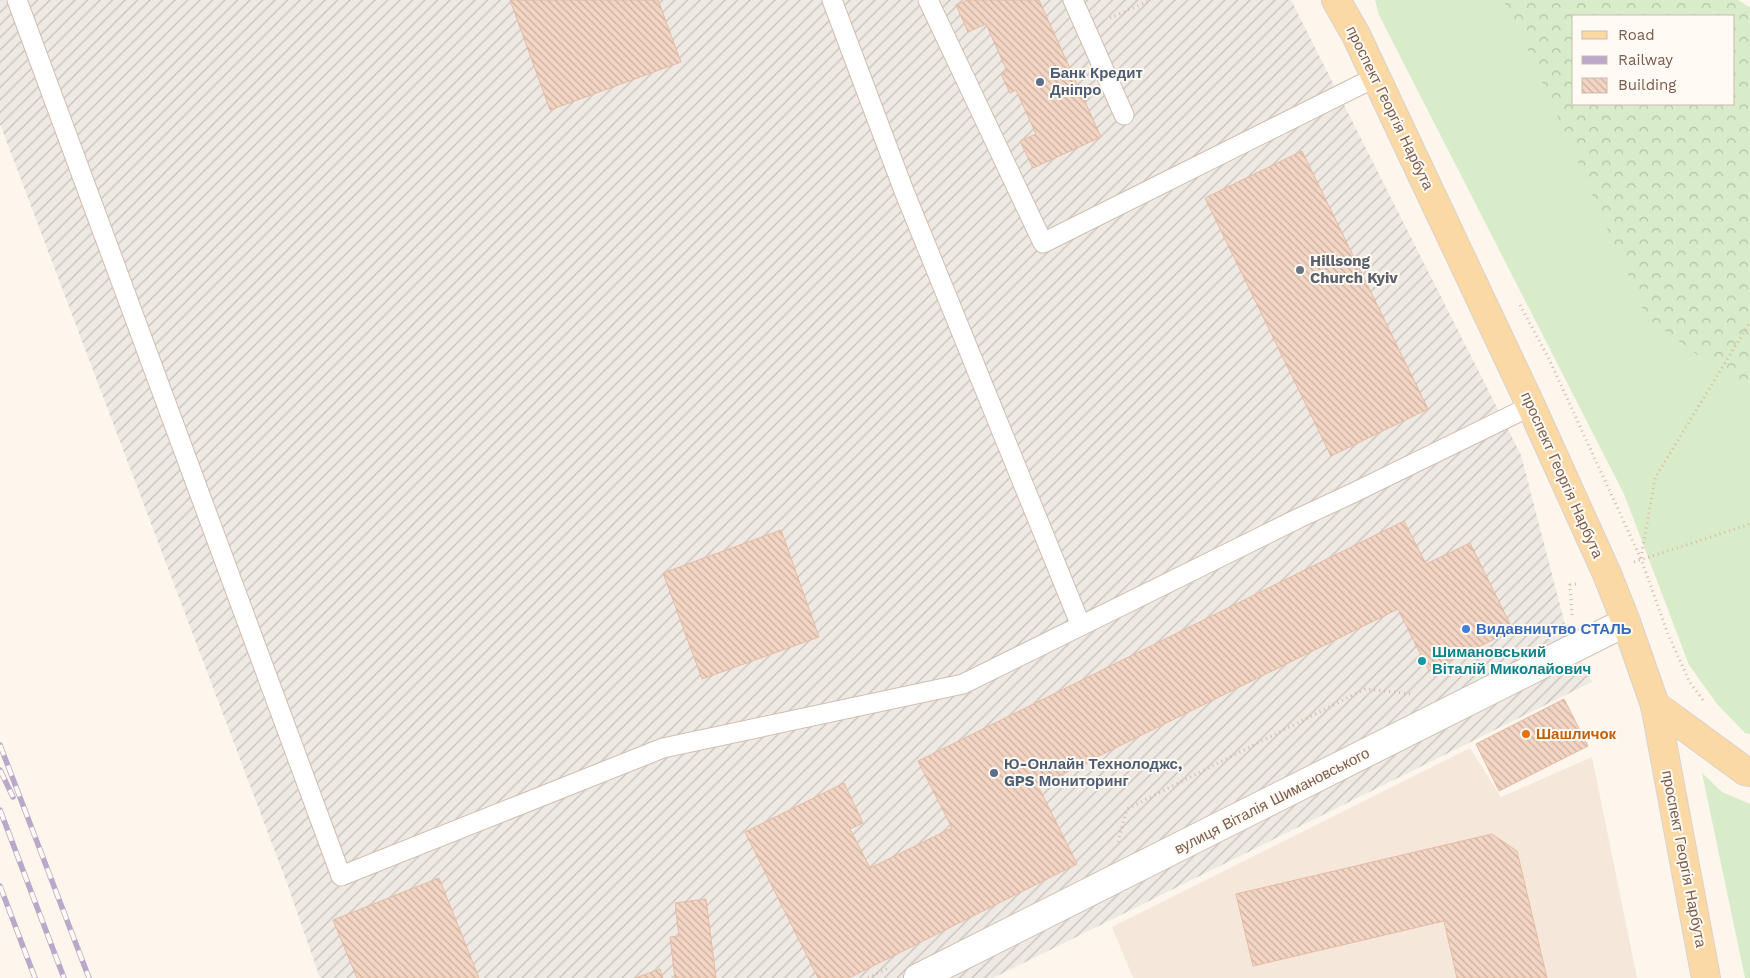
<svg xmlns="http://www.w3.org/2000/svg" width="1750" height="978" font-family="'Work Sans',sans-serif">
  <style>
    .residential { fill: #f5e8da }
    .industrial { fill: url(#industrial-furrows) }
    .grass { fill: #d8ecc9; fill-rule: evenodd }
    .forest { fill: url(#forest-crowns); fill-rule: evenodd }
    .building { fill: url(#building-back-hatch); stroke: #e6bba3 }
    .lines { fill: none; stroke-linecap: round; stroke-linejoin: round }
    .service-casing { stroke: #d1beb0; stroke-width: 21 }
    .minor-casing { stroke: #d1beb0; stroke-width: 30 }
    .primary-casing { stroke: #dad1cd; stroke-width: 30 }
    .path { stroke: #d9b8a5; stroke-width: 3; stroke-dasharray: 1 4; stroke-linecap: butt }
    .service { stroke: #fff; stroke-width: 19 }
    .minor { stroke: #fff; stroke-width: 28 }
    .primary { stroke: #fbd9a5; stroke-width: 28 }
    .rail-casing { stroke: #b9a8c9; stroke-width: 5.5 }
    .rail { stroke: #fffaf3; stroke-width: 4; stroke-dasharray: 11; stroke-linecap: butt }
    .service-dot { fill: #5c6f8a; stroke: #fffaf3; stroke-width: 2 }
    .worship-dot { fill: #6b7280; stroke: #fffaf3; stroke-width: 2 }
    .shop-dot { fill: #3f7fe0; stroke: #fffaf3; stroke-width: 2 }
    .culture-dot { fill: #0f9aa8; stroke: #fffaf3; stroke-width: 2 }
    .food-dot { fill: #e8710a; stroke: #fffaf3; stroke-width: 2 }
    .labels { text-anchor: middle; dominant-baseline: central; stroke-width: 4; stroke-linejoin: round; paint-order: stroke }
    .service-label { font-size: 15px; font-weight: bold; fill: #4e5e75; stroke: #fffaf3; text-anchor: start }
    .street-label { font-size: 15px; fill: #7a5c4d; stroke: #fffaf3 }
    .worship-label { font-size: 15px; font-weight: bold; fill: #5b616d; stroke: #fffaf3; text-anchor: start }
    .shop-label { font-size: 15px; font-weight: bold; fill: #366cbe; stroke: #fffaf3; text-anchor: start }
    .culture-label { font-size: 15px; font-weight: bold; fill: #0d838f; stroke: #fffaf3; text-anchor: start }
    .food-label { font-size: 15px; font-weight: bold; fill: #c56008; stroke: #fffaf3; text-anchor: start }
  </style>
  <defs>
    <pattern id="industrial-furrows" width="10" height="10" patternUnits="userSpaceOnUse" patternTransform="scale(1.25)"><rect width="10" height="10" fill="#efe9e4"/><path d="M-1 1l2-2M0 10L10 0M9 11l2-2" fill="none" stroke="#c7c0bb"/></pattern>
    <pattern id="forest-crowns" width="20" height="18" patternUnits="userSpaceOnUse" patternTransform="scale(1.25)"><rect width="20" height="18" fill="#d8ecc9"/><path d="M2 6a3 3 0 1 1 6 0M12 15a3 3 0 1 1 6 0" fill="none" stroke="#b4c2a5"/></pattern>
    <pattern id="building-back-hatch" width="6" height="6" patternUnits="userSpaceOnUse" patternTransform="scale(1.25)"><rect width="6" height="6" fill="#f3d5c3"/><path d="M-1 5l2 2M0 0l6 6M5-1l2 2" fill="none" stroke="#cab0a1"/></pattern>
  </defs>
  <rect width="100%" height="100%" fill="#fdf6ec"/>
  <!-- residential -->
  <path class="residential" d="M1470 748 1501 797 1592 757 1637 978H1133L1112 927Z"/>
  <!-- industrial -->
  <path class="industrial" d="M0 0H1291L1521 455 1568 636 1592 682 993 978H320L288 886 0 124Z"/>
  <!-- grass -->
  <g class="grass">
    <path d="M1375 0H1738L1750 8V734L1745 733 1717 704 1689 665 1624 494 1379 15ZM1574 16H1734V104H1574Z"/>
    <path d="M1702 773 1722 792 1750 804V978H1745Z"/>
  </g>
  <!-- forest -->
  <path class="forest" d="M1503 0H1738L1750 8V393L1647 318 1516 23ZM1574 16H1734V104H1574Z"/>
  <!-- building -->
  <g class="building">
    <path d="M510 0H658L681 62 550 110Z"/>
    <path d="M968 0H1039L1101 137 1033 168 1020 141 1036 134 1016 90 1010 93 1001 74 1007 71 986 24 968 32 956 5Z"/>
    <path d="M1302 151 1428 409 1331 456 1205 198Z"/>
    <path d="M1404 521 1426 564 1470 543 1513 630 1429 671 1398 609 1038 786 1077 864 849 978H818L745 832 844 783 863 823 850 829 870 868 952 828 918 761Z"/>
    <path d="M781 530 819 637 702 679 663 573Z"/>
    <path d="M1564 699 1588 746 1499 791 1476 744Z"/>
    <path d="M1492 834 1517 851 1547 978H1457L1444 921 1253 966 1236 894Z"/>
    <path d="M439 878 479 978H357L333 920Z"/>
    <path d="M706 899 716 978H675L670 937 679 936 675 903Z"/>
    <path d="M660 969 663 978H635Z"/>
  </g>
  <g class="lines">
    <!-- service casing -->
    <g class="service-casing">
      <g id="service">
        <path d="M17 0 341 876 663 748 963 684 1299 518 1353 493 1531 406"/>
        <path d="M832 0 904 191 1081 626"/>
        <path d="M928 0 1043 243 1376 77"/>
        <path d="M1073 0 1124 115"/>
      </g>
    </g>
    <!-- minor casing -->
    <g class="minor-casing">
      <path id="minor" d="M918 978 1626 622"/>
    </g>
    <!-- primary casing -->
    <g class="primary-casing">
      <g id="primary">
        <path d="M1336 0 1356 35 1531 406 1607 574 1626 622 1655 705 1706 978"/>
        <path d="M1655 705 1745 771 1750 772"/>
      </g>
    </g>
    <!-- path -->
    <g class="path">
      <path d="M1110 18 1151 0"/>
      <path d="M1520 305 1549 359 1641 559 1668 634 1689 681 1703 700"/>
      <path d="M1641 558 1655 478 1750 322"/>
      <path d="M1634 562 1750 524"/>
      <path d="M1572 615 1570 585 1579 583"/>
      <path d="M1118 842 1127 809 1365 689 1413 694"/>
      <path d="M868 978 890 967"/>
    </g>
    <!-- service -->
    <use href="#service" class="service"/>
    <!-- minor -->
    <use href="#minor" class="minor"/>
    <!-- primary -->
    <use href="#primary" class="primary"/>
    <!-- rail casing -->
    <g class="rail-casing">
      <g id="rail">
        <path d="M0 745 89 978"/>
        <path d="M0 770 13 797"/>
        <path d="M0 810 64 978"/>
        <path d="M0 886 35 978"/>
      </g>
    </g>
    <!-- rail -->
    <use href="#rail" class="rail"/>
  </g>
  <!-- markers -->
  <g class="service-dot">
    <circle cx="1040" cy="82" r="5"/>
    <circle cx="994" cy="773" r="5"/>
  </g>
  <circle class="worship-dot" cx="1300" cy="270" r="5"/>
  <circle class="shop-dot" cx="1466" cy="629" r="5"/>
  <circle class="culture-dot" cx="1422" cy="661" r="5"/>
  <circle class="food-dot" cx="1526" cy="734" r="5"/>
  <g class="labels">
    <!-- service labels -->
    <g class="service-label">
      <text x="1050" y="73">Банк Кредит<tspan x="1050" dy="17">Дніпро</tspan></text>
      <text x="1004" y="764">Ю-Онлайн Технолоджс,<tspan x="1004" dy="17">GPS Мониторинг</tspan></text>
    </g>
    <!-- street labels -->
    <g class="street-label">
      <text transform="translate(1390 108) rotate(64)">проспект Георгія Нарбута</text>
      <text transform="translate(1562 475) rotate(66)">проспект Георгія Нарбута</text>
      <text transform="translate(1272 801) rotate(-27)">вулиця Віталія Шимановського</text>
      <text transform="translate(1684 859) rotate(79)">проспект Георгія Нарбута</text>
    </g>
    <!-- worship labels -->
    <g class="worship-label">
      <text x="1310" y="261">Hillsong<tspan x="1310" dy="17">Church Kyiv</tspan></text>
    </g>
    <!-- shop labels -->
    <g class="shop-label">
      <text x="1476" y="629">Видавництво СТАЛЬ</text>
    </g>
    <!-- culture labels -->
    <g class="culture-label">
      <text x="1432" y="652">Шимановський<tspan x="1432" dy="17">Віталій Миколайович</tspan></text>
    </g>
    <!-- food labels -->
    <g class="food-label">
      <text x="1536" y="734">Шашличок</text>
    </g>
  </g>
  <!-- legend -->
  <rect x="1572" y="15" width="162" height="90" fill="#fffaf3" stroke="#cabbb1"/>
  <rect x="1582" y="31" width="25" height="8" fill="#fbd9a5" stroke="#cabbb1"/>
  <text x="1618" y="40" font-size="15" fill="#7a5c4d">Road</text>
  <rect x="1582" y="56" width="25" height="8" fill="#b9a8c9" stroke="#cabbb1"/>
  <text x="1618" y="65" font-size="15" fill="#7a5c4d">Railway</text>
  <rect x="1582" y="78" width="25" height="15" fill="url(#building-back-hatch)" stroke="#cabbb1"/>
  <text x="1618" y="90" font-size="15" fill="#7a5c4d">Building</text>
</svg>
